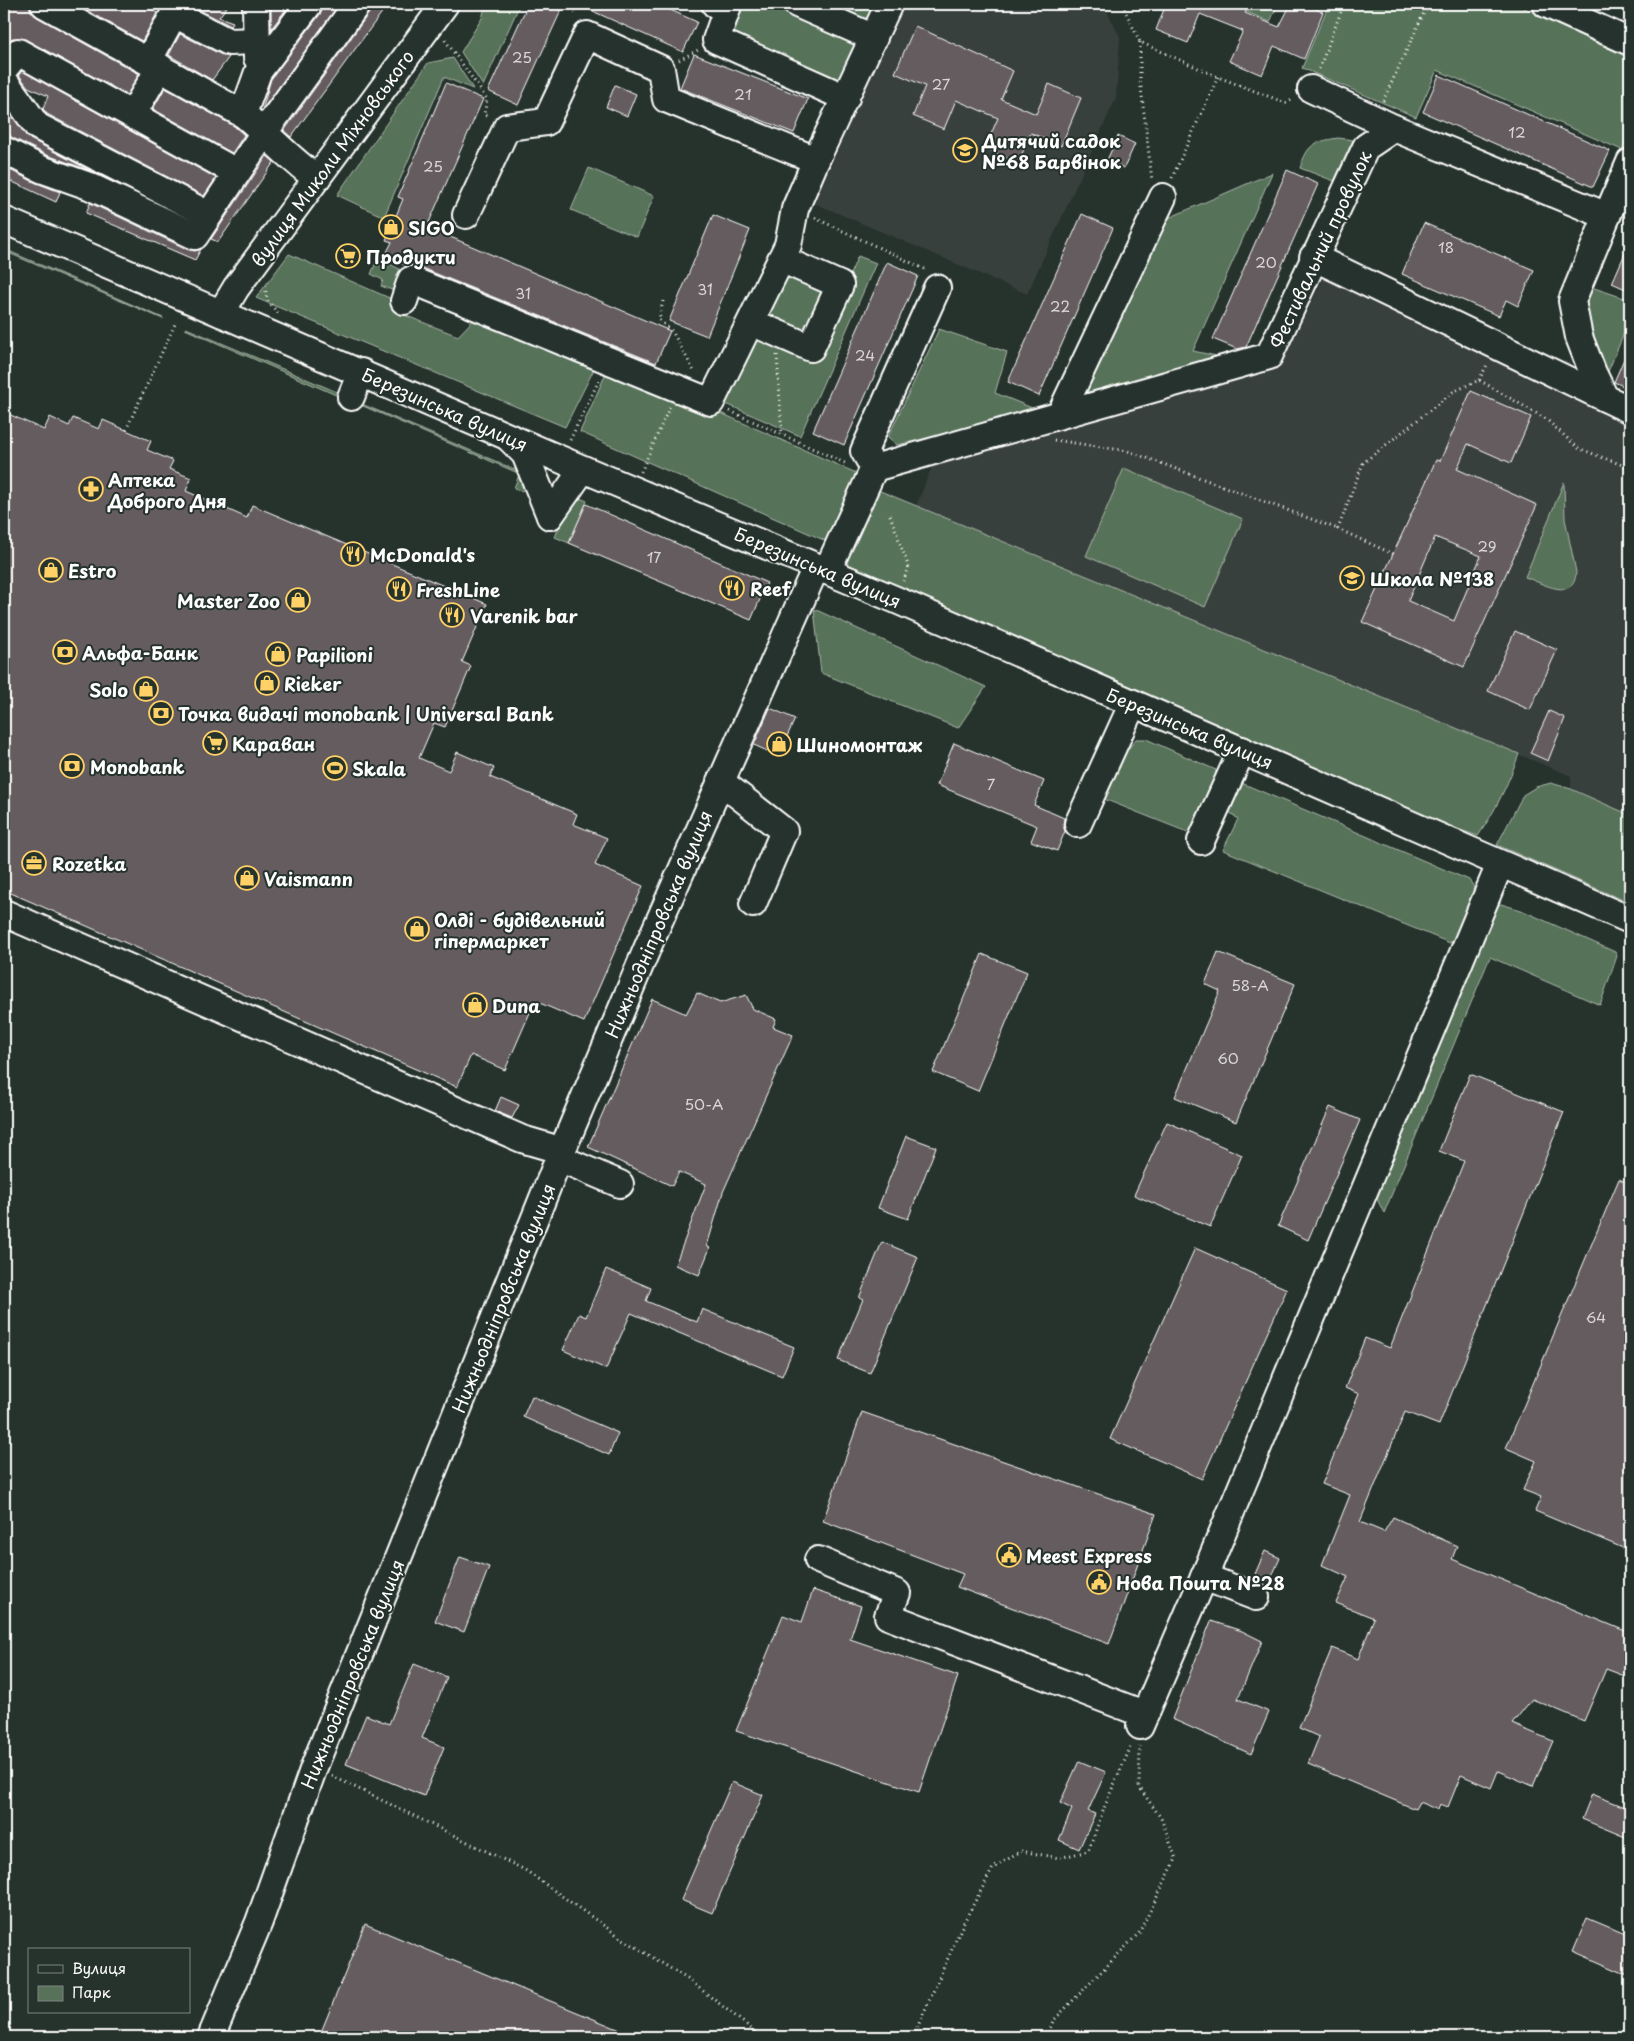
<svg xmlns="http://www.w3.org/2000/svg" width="1634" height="2041" font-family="'Playpen Sans',sans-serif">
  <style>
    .built { fill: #393f3c }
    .green { fill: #577259; stroke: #abb8ac }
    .building { fill: #655b60; stroke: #fff; fill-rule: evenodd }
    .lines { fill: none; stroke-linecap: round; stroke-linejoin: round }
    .minor-casing { stroke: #fff; stroke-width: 30 }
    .path { stroke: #fff; stroke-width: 3; stroke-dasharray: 1 4; stroke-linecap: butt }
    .minor { stroke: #26332d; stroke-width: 26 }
    .labels { text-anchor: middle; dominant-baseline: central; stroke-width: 4; stroke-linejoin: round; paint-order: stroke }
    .number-label { font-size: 15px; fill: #d8d6d7 }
    .poi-label { font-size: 18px; font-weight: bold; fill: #fff; stroke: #26332d; text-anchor: start }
    .street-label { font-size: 18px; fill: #fff; stroke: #26332d }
  </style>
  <rect width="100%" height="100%" fill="#26332d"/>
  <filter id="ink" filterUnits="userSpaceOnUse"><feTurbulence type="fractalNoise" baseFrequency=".02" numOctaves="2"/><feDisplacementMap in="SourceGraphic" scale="10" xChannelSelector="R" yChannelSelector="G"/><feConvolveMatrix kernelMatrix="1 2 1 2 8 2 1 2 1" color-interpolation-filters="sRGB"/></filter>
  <g filter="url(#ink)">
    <!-- built -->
    <g class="built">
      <path d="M904 4H1103L1120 37 1116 98 1027 294 814 203Z"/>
      <path d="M1325 275 1630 421V815L1571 789V776L916 506 933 464 1278 369Z"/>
    </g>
    <!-- green -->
    <g class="green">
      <path d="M486 4H520L483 86 461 52 482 18Z"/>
      <path d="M729 4H777L866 42 844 91 721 38Z"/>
      <path d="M840 4H883L874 24 838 8Z"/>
      <path d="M1248 4H1278L1270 22 1245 11Z"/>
      <path d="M1329 4H1515L1630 54V130L1622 150 1437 70 1416 117 1302 68Z"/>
      <path d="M453 58 473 89 444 77 384 217 337 195 428 63Z"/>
      <path d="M1338 138 1353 140 1334 181 1300 168C1308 144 1313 142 1338 138Z"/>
      <path d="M589 168 654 196 637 237 571 210Z"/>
      <path d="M1272 173 1193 351 1221 357 1078 401 1157 223Z"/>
      <path d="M4 249 163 318V319L4 251Z"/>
      <path d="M289 254 403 304 399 313 458 336 478 315 598 361 565 427 256 298Z"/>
      <path d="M858 256 876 263 800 436 724 403 756 331 814 356Z"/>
      <path d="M378 258 409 274 400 293 381 286 383 280 371 274Z"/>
      <path d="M786 270 825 288 804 334 763 316Z"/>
      <path d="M1585 285 1630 300V319L1607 374 1585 334Z"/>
      <path d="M186 328 337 392 336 395 185 329Z"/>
      <path d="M939 329 1007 352 995 393 1032 408 1028 415 897 445 888 437Z"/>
      <path d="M610 364 856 473 826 541 580 432Z"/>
      <path d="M364 405 523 473 525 489 521 491 514 488 519 475 518 473 363 406Z"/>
      <path d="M1124 468 1243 519 1205 607 1086 556Z"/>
      <path d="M1564 482 1565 519 1576 572C1575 603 1542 583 1525 577Z"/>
      <path d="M873 488 1519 754C1508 784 1496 810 1478 836L1452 827 862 573 848 565 842 558Z"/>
      <path d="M573 495 587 501 569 543 555 537Z"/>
      <path d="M814 609 986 687 958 728 821 673Z"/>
      <path d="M1136 739H1146L1216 770V776L1192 834 1104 799 1121 758Z"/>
      <path d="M1237 781 1469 880 1474 887C1472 908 1464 928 1450 943L1223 850 1238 819 1227 810Z"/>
      <path d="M1551 783 1571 789 1630 815V903L1497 845 1523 795 1536 787Z"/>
      <path d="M1501 904 1521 910 1615 952 1617 956 1600 1005 1490 957 1384 1213 1374 1193 1493 908Z"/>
    </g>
    <!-- building -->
    <g class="building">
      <path d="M4 4H29L31 11 37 17 139 74 127 95 25 39 12 38 4 46Z"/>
      <path d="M75 4H143L157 13 142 41Z"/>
      <path d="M188 4H229L219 17 233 22 231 26Z"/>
      <path d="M271 4H290L271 29Z"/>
      <path d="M324 4H339L262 110 271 79 321 13Z"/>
      <path d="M372 4H388L291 137 284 131 369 13Z"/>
      <path d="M528 4H564L518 105 488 91Z"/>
      <path d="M577 4H657L697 22 683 52Z"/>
      <path d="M1166 4H1250L1245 13 1279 27 1291 4H1304L1323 12 1304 59 1274 46 1262 75 1229 61 1243 31 1200 14 1188 43 1156 30Z"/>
      <path d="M915 26 1013 71 1001 99 1036 114 1049 84 1081 98 1061 146 1031 133 1018 163 985 148 998 118 956 100 944 129 913 116 925 86 895 73Z"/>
      <path d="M180 34 222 55 229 57 212 80 169 55Z"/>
      <path d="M694 54 808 99 794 133 680 88Z"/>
      <path d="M22 71 125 128 216 178 204 196 47 114 43 109 48 96 28 87 19 75Z"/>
      <path d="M1439 75 1610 151 1593 187 1423 112Z"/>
      <path d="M446 83 483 99 427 227 670 331 656 363 417 266H407L385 256 392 242 386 240 403 199 398 197Z"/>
      <path d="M615 85 636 94 627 116 606 107Z"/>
      <path d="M165 88 234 126 244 135 232 153 153 109Z"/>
      <path d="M4 105 30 139 91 171 47 155 11 137 4 123Z"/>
      <path d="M1118 136 1135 144 1124 168 1107 160Z"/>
      <path d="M267 156 274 162 218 242 211 239Z"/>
      <path d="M4 167 34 182 60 192 56 202 4 178Z"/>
      <path d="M1287 170 1318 184 1246 347 1237 349 1213 339Z"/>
      <path d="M90 203 189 250 195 251 201 249 195 260 86 213Z"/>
      <path d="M1082 214 1113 228 1039 396 1008 382Z"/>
      <path d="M713 215 750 230 707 336 669 321Z"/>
      <path d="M1424 223 1534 270 1518 306 1506 300 1499 316 1402 274Z"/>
      <path d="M1630 242V291L1612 283Z"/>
      <path d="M887 262 918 276 844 445 813 431Z"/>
      <path d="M1630 345V389L1614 382Z"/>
      <path d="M1471 391 1531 417 1511 463 1468 444 1457 469 1537 505 1464 667 1362 622 1436 460 1440 461ZM1435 537 1481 556 1454 621 1408 601Z"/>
      <path d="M4 412 44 430 50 417 69 426 73 418 99 429 103 420 151 441 147 450 173 461 169 469 191 478 186 491 247 518 252 505 487 604 462 662 471 666 445 727 434 723 419 758 449 771 457 752 494 768 490 777 577 814 573 824 607 838 595 865 643 886 584 1022 535 1001 505 1070 471 1055 457 1087 4 890Z"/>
      <path d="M586 504 767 583 751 620 569 543Z"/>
      <path d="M1515 631 1557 650 1530 710 1488 691Z"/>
      <path d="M770 708 795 719 778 756 754 745Z"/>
      <path d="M1549 711 1565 718 1548 761 1530 753Z"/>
      <path d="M954 743 1044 781 1034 805 1064 818 1063 825 1065 831 1057 851 1031 841 1037 826 937 785Z"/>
      <path d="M1218 952 1295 984 1236 1122 1175 1097 1220 991 1205 984Z"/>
      <path d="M982 954 1027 972 978 1091 933 1072Z"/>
      <path d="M697 993 720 1003 746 995 753 1009 776 1019 773 1027 793 1035 723 1192 707 1246 710 1248 699 1275 675 1265 706 1184 679 1172 672 1186 588 1147 652 999 686 1014Z"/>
      <path d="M1470 1074 1564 1112 1439 1425 1405 1412 1360 1522 1384 1532 1393 1517 1457 1546 1452 1559 1630 1633V1678L1606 1669 1584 1721 1532 1699 1512 1724 1553 1741 1533 1786 1498 1771 1491 1788 1461 1775 1448 1807 1440 1804 1438 1810 1419 1802 1415 1809 1308 1764 1319 1737 1299 1728 1332 1648 1358 1659 1374 1618 1336 1603 1348 1577 1322 1565 1350 1495 1322 1484 1359 1394 1345 1388 1365 1338 1390 1348 1464 1161 1439 1151Z"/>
      <path d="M501 1097 519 1105 512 1118 495 1111Z"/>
      <path d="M1330 1107 1360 1120 1308 1240 1278 1226Z"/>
      <path d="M1167 1122 1242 1155 1210 1227 1134 1195Z"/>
      <path d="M906 1136 936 1147 908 1219 878 1208Z"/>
      <path d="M1619 1179 1630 1184V1551L1535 1511 1541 1497 1523 1490 1536 1461 1506 1448Z"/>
      <path d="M882 1242 918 1257 870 1373 838 1360 863 1299 859 1298Z"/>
      <path d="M1195 1248 1287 1289 1202 1479 1110 1439Z"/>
      <path d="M606 1269 651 1288 646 1301 697 1322 702 1309 794 1347 782 1376 631 1313 606 1369 563 1350 579 1314 586 1317Z"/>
      <path d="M532 1396 618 1433 609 1455 523 1417Z"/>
      <path d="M862 1412 1156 1514 1109 1644 957 1587 963 1574 823 1521Z"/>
      <path d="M1265 1551 1280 1558 1270 1581 1255 1574Z"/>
      <path d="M460 1557 489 1567 464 1632 435 1621Z"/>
      <path d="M813 1590 861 1606 850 1639 958 1676 919 1792 736 1731 783 1615 802 1622Z"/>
      <path d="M1211 1621 1242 1631 1262 1641 1238 1699 1269 1712 1251 1754 1172 1719Z"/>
      <path d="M414 1664 447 1677 422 1738 444 1747 424 1796 346 1764 366 1715 389 1724Z"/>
      <path d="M1079 1761 1106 1772 1088 1811 1095 1814 1079 1849 1059 1840 1072 1809 1060 1803Z"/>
      <path d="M732 1782 763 1795 712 1913 681 1900Z"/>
      <path d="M1592 1794 1630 1809V1839L1582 1819Z"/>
      <path d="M1587 1918 1630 1936V1976L1573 1951Z"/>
      <path d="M365 1924 637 2037H319Z"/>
    </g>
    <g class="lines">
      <!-- minor casing -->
      <g class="minor-casing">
        <g id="minor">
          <path d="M44 4 243 114C269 135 290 160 317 178"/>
          <path d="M256 4 257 58"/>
          <path d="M715 4 727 9 716 40 846 98"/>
          <path d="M797 4 874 38"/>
          <path d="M1546 4 1630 42"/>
          <path d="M174 14 229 42 257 41"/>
          <path d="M148 61 174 14 173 4"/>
          <path d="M4 69 18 52 236 172"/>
          <path d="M4 80 37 126 209 215"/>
          <path d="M1311 89 1394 128 1607 216 1630 162"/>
          <path d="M243 114 258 72 309 4"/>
          <path d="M132 115 160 67"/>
          <path d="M4 150 41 169 89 186 195 236 265 131 357 4"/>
          <path d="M466 215 507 127 546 122 587 35 661 69 666 99 816 160"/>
          <path d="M1607 216 1572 301 1579 337 1593 373 1605 398 1630 410"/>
          <path d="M4 220 583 469 894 599 1630 920"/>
          <path d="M1313 257 1605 398"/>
          <path d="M404 301 411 280 711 402 788 245 795 209 816 160 889 4"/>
          <path d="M221 313 236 288 445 4"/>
          <path d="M751 322 811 348 840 285 781 259"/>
          <path d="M351 397 361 372"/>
          <path d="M1060 415 1163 197"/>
          <path d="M509 438 525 454 550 516"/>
          <path d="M874 468 864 451 937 288"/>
          <path d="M550 516 583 469"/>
          <path d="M827 571 874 468 1269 356 1366 147 1394 128"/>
          <path d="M720 781 784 831 753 904"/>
          <path d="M1078 824 1133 703"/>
          <path d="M1201 841 1242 750"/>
          <path d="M4 913 522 1139 563 1151"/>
          <path d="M559 1158 620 1184"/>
          <path d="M818 1560 897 1593 888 1616 1133 1710 1146 1713"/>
          <path d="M1204 1577 1256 1597"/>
          <path d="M1140 1726 1204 1577 1500 864"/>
          <path d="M211 2037 259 1922 314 1767 559 1158 649 944 816 567"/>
        </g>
      </g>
      <!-- path -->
      <g class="path">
        <path d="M569 4 577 16"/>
        <path d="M1122 4 1140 42 1218 77 1286 103 1294 99"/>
        <path d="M445 40 487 99 484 115 489 117"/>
        <path d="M1140 42V79L1152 180"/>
        <path d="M679 60 698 50"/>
        <path d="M1319 69 1344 4"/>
        <path d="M1383 101 1428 4"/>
        <path d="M1172 178 1218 77"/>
        <path d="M815 218 927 270"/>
        <path d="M265 286 267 300 278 313"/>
        <path d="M663 301 659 320 672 331 694 371"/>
        <path d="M777 355 782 435"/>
        <path d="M1479 380 1487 365"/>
        <path d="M730 411 847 464"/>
        <path d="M126 430 176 322"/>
        <path d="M570 440 600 378"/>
        <path d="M1054 440 1128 451 1338 529"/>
        <path d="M641 472 670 406"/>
        <path d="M890 515 909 568 903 581"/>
        <path d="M1393 554 1338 529 1363 463 1453 392 1479 380 1546 419 1578 448 1630 468"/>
        <path d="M332 1776 525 1870 620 1937 689 1980 762 2037"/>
        <path d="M913 2037 964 1922 993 1868 1021 1851 1059 1858 1088 1851 1108 1798 1132 1744"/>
        <path d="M1047 2037 1053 2021 1139 1933 1176 1859 1161 1818 1139 1787 1140 1746"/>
      </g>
      <!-- minor -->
      <use href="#minor" class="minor"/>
    </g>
  </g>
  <!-- icons -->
  <defs>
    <g id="school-ring" transform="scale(1.25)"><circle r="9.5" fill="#26332d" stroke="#ffd166" stroke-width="1.5"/><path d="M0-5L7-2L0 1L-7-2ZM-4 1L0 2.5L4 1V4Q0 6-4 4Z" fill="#ffd166"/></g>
    <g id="shop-ring" transform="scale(1.25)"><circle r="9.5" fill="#26332d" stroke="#ffd166" stroke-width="1.5"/><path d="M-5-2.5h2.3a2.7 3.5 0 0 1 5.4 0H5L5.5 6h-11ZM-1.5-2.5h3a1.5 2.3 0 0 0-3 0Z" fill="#ffd166"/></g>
    <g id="supermarket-ring" transform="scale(1.25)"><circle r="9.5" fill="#26332d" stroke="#ffd166" stroke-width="1.5"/><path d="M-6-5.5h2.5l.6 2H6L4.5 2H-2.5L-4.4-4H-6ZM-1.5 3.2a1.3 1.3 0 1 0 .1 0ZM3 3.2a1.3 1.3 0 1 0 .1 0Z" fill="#ffd166"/></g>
    <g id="pharmacy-ring" transform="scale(1.25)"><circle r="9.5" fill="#26332d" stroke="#ffd166" stroke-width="1.5"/><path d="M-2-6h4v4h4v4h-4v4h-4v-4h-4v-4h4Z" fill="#ffd166"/></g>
    <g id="restaurant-ring" transform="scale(1.25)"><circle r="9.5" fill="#26332d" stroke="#ffd166" stroke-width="1.5"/><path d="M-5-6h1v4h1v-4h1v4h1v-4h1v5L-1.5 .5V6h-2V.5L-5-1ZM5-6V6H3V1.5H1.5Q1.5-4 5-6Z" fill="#ffd166"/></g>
    <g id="bank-ring" transform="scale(1.25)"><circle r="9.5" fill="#26332d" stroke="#ffd166" stroke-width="1.5"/><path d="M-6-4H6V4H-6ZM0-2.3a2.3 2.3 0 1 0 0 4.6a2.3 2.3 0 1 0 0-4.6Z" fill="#ffd166"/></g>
    <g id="stadium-ring" transform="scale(1.25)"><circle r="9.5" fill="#26332d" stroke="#ffd166" stroke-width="1.5"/><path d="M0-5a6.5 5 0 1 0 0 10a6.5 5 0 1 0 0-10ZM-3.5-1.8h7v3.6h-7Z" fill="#ffd166"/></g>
    <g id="office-ring" transform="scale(1.25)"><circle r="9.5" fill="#26332d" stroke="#ffd166" stroke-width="1.5"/><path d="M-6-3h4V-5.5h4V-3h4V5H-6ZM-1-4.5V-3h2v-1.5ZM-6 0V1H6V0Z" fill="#ffd166"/></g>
    <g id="civic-ring" transform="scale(1.25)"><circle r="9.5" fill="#26332d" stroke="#ffd166" stroke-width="1.5"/><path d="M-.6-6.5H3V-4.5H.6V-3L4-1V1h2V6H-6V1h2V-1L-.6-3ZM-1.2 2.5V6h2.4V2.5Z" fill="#ffd166"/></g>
  </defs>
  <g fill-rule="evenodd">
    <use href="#school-ring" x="965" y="150"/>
    <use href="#shop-ring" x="391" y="227"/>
    <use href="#supermarket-ring" x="348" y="256"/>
    <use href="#pharmacy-ring" x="91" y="489"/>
    <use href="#restaurant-ring" x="353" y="554"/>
    <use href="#shop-ring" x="51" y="570"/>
    <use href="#school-ring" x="1352" y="578"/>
    <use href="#restaurant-ring" x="732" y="588"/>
    <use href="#restaurant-ring" x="399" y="589"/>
    <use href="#shop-ring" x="298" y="600"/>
    <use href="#restaurant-ring" x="452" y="615"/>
    <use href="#bank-ring" x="65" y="652"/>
    <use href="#shop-ring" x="278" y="654"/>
    <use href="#shop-ring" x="267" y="683"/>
    <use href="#shop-ring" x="146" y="689"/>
    <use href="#bank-ring" x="161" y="713"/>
    <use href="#supermarket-ring" x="215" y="743"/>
    <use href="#shop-ring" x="779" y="744"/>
    <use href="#bank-ring" x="72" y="766"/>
    <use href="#stadium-ring" x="335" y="768"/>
    <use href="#office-ring" x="34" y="863"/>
    <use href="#shop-ring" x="247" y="878"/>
    <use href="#shop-ring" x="417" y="929"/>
    <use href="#shop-ring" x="475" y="1005"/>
    <use href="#civic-ring" x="1009" y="1555"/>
    <use href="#civic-ring" x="1099" y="1582"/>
  </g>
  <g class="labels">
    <!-- number labels -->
    <g class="number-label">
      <text x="522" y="56">25</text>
      <text x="941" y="83">27</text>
      <text x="743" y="93">21</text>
      <text x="1517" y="131">12</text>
      <text x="433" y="165">25</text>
      <text x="1446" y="246">18</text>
      <text x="1266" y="261">20</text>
      <text x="705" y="288">31</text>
      <text x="523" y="292">31</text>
      <text x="1060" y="305">22</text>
      <text x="865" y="354">24</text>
      <text x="1487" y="545">29</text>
      <text x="654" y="556">17</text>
      <text x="991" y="783">7</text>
      <text x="1250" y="984">58-А</text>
      <text x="1228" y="1057">60</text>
      <text x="704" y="1103">50-А</text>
      <text x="1596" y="1316">64</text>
    </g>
    <!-- poi labels -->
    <g class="poi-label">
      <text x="982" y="140">Дитячий садок<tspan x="982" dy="21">№68 Барвінок</tspan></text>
      <text x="408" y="227">SIGO</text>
      <text x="366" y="256">Продукти</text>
      <text x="108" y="479">Аптека<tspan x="108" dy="21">Доброго Дня</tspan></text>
      <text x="370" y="554">McDonald's</text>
      <text x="68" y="570">Estro</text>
      <text x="1370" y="578">Школа №138</text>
      <text x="750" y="588">Reef</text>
      <text x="416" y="589">FreshLine</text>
      <text x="280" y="600" text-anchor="end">Master Zoo</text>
      <text x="470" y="615">Varenik bar</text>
      <text x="82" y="652">Альфа-Банк</text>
      <text x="296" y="654">Papilioni</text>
      <text x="284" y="683">Rieker</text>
      <text x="128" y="689" text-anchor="end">Solo</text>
      <text x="178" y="713">Точка видачі monobank | Universal Bank</text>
      <text x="232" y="743">Караван</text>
      <text x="796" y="744">Шиномонтаж</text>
      <text x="90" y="766">Monobank</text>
      <text x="352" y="768">Skala</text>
      <text x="52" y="863">Rozetka</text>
      <text x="264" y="878">Vaismann</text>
      <text x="434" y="919">Олді - будівельний<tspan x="434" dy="21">гіпермаркет</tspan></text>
      <text x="492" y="1005">Duna</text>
      <text x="1026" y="1555">Meest Express</text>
      <text x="1116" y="1582">Нова Пошта №28</text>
    </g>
    <!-- street labels -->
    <g class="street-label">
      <text transform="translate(332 158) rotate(-54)">вулиця Миколи Міхновського</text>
      <text transform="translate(1320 249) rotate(-65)">Фестивальний провулок</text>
      <text transform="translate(445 409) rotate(24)">Березинська вулиця</text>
      <text transform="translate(818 567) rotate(23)">Березинська вулиця</text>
      <text transform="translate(1190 728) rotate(23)">Березинська вулиця</text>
      <text transform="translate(658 924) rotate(-67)">Нижньодніпровська вулиця</text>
      <text transform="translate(503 1298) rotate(-68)">Нижньодніпровська вулиця</text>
      <text transform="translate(352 1674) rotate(-68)">Нижньодніпровська вулиця</text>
    </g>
  </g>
  <!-- margin -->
  <rect width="1634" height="2041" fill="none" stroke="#26332d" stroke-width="20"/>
  <rect x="10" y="10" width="1614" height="2021" fill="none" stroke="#fff" stroke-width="2" filter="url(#ink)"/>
  <!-- legend -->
  <rect x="28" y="1948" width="162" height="65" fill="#26332d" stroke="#7d8581"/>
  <rect x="38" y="1965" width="25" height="8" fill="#26332d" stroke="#7d8581"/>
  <text x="72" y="1974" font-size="15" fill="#ffffff">Вулиця</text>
  <rect x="38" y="1986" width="25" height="15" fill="#577259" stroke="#7d8581"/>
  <text x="72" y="1998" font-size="15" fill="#ffffff">Парк</text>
</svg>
